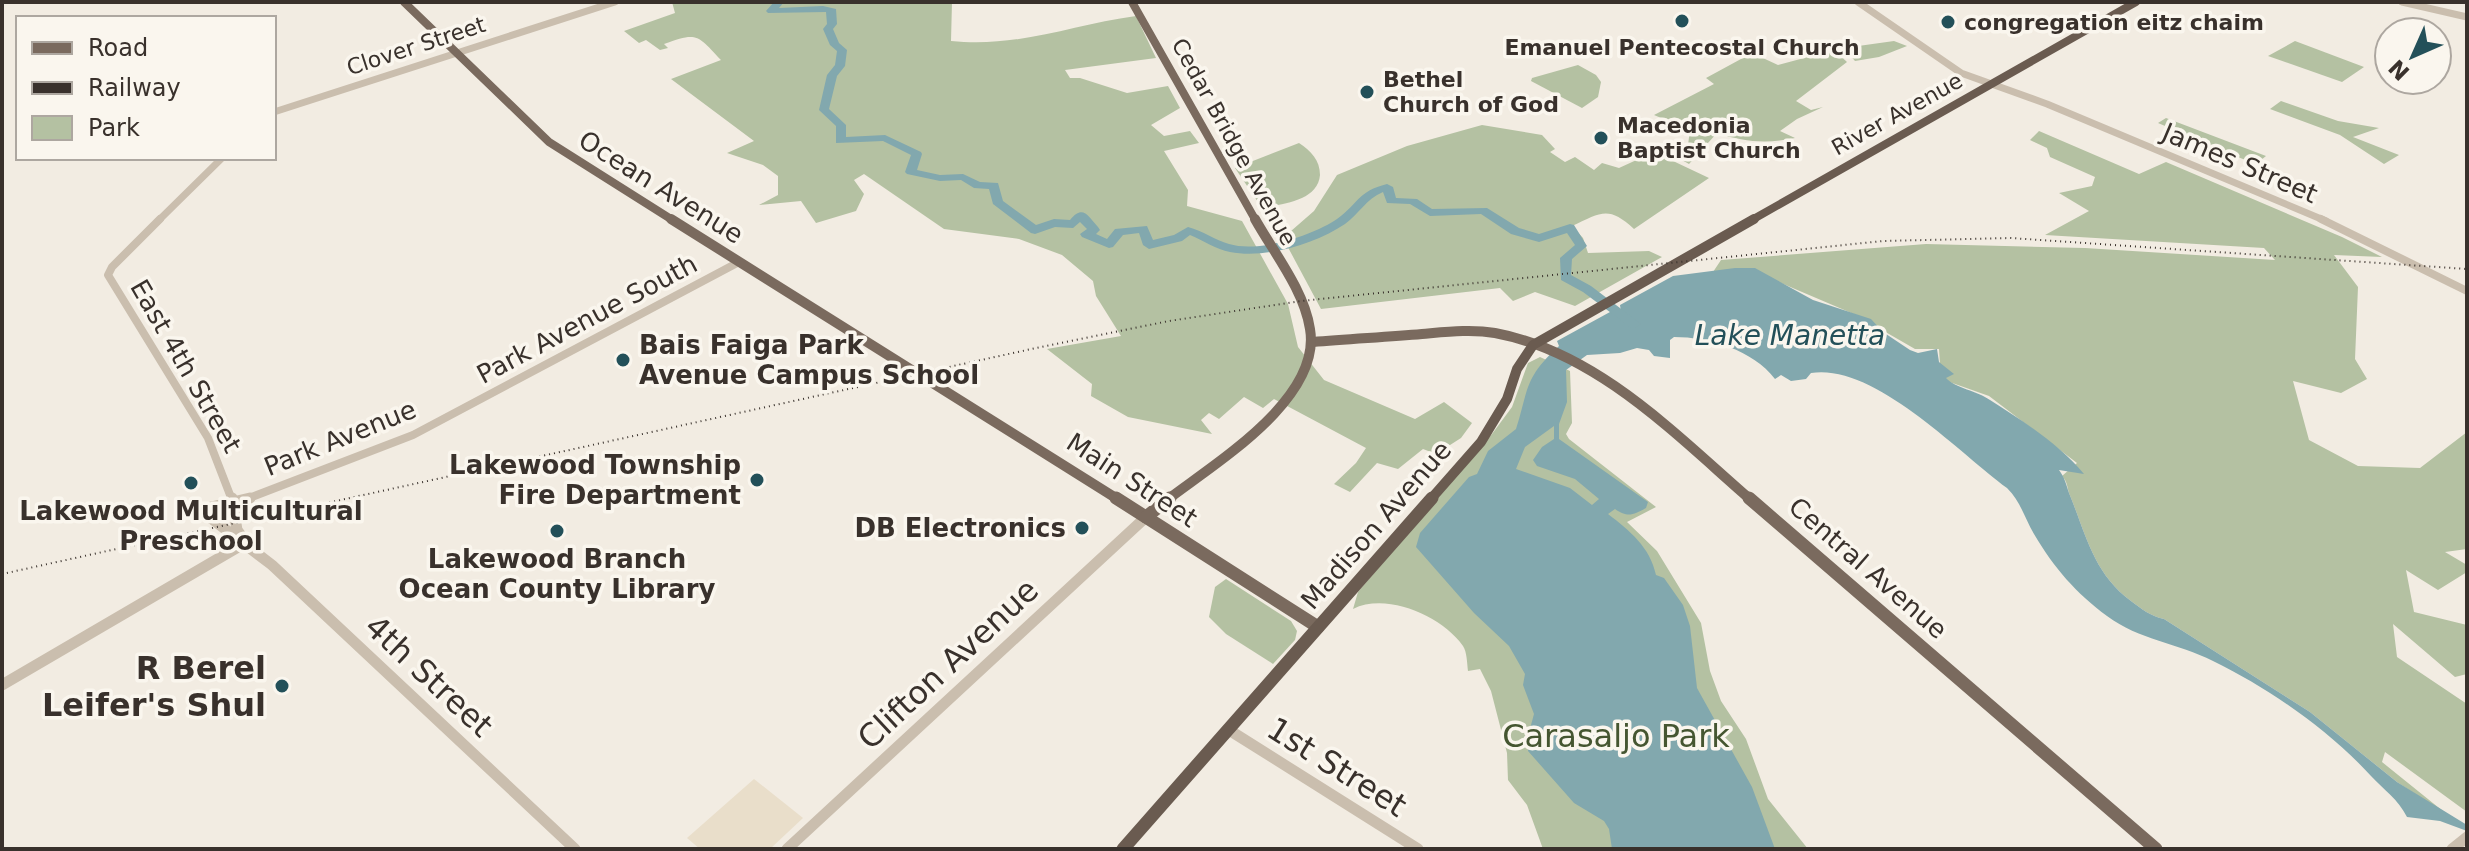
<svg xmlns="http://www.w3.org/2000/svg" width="2469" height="851" font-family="'DejaVu Sans',sans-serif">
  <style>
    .green { fill: #b4c1a2 }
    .plaza { fill: #e9deca }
    .water { fill: #82a8ae; fill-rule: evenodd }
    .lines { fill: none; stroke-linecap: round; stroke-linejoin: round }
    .river { fill: #82a8ae; fill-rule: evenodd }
    .tertiary-far2 { stroke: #cabeae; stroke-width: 7 }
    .tertiary-far1 { stroke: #cabeae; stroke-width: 8 }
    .tertiary { stroke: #cabeae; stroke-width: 11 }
    .primary-far2 { stroke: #7a6a5e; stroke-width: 8 }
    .primary-far1 { stroke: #7a6a5e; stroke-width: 10 }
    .primary { stroke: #7a6a5e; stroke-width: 13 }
    .trunk-far2 { stroke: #6a5b50; stroke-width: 8 }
    .trunk-far1 { stroke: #6a5b50; stroke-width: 10 }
    .trunk { stroke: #6a5b50; stroke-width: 13 }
    .rail { stroke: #39312c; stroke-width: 2; stroke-dasharray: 1 4; stroke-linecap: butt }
    .poi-dot { fill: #235059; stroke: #faf6ee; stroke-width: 3 }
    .labels { text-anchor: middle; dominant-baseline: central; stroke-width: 7; stroke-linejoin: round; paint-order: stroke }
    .far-poi-label { font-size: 22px; font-weight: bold; fill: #39312c; stroke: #faf6ee; text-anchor: start }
    .far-street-label { font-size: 22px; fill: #39312c; stroke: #faf6ee }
    .street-label { font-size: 26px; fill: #39312c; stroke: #faf6ee }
    .poi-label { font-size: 26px; font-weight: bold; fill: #39312c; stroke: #faf6ee; text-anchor: end }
    .water-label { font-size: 28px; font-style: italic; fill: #235059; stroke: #faf6ee }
    .near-street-label { font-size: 32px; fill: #39312c; stroke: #faf6ee }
    .near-poi-label { font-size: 32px; font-weight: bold; fill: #39312c; stroke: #faf6ee; text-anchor: end }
    .near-park-label { font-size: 32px; fill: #455631; stroke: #faf6ee }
  </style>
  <rect width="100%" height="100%" fill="#f2ece2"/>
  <!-- green -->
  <g class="green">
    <path d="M672 2H952L951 41C1018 48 1071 25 1136 16L1156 58 1065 70 1070 78H1080L1127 93 1168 86 1180 108 1151 125 1164 136 1190 131 1199 143 1164 151 1188 190 1187 206 1242 221 1288 304 1298 347 1324 380 1415 419 1444 402 1472 423 1461 438 1436 454 1423 449 1398 469 1377 463 1350 492 1334 484 1356 463 1366 448 1274 399 1263 408 1244 397 1219 419 1209 413 1201 420 1212 434 1128 417 1091 396 1092 384 1047 349 1121 336 1096 296 1093 281 1062 255 1019 239 944 229 864 174 854 180 864 194 856 211 816 223 801 201 759 205 778 195V176L763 165 727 153 754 141 671 79 721 60C697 34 697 32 664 44L668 48 660 50 646 40 639 43 624 31 675 13Z"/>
    <path d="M1894 41 1907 46 1879 57 1855 61 1844 48Z"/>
    <path d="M2295 41 2364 67 2342 82 2268 56Z"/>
    <path d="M1834 50 1847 62 1796 101 1811 110 1823 107 1797 119 1780 131 1795 138C1767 144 1744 142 1717 133L1689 164 1673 155 1688 145 1690 130 1654 115 1714 84 1706 78 1752 53 1778 65Z"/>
    <path d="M1578 65 1596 75 1601 82 1598 97 1582 108 1531 81 1532 78Z"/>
    <path d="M2281 101 2338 121 2379 128 2353 137 2399 155 2384 164 2340 135 2270 109Z"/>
    <path d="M2166 118 2266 156 2256 164 2217 149 2206 156 2179 146 2191 137 2158 123Z"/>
    <path d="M1482 125 1542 135 1555 149 1550 152 1565 162 1575 157 1594 170 1602 163 1619 168 1654 152 1709 178 1634 229C1608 205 1601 213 1572 226L1583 238 1588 253 1649 251 1662 257 1575 306 1535 292 1513 301 1500 288 1321 309 1283 238 1314 211 1337 175 1407 146Z"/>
    <path d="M2039 131 2139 174 2166 162 2342 237 2382 257 2334 255 2358 287 2355 359 2367 379 2341 393 2293 381 2309 440 2358 466 2420 468 2467 432V549L2445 552 2467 565V572L2438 590 2406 570 2414 612 2467 625V674L2455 677 2393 624 2397 657 2467 704V812L2385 752 2382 762 2449 816 2397 782 2310 712 2164 619C2150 616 2142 609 2131 601 2093 573 2086 534 2069 493 2067 486 2067 481 2062 476L2077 463 1989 396 1941 379 1939 349H1915L1856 315 1753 271 1713 272 1721 260 1926 244 2085 248 2275 260 2264 248 2045 235 2089 211 2059 193 2092 186 2095 177 2050 157 2047 148 2030 140Z"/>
    <path d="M1299 143C1311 151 1320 160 1320 175 1318 201 1282 204 1262 208L1235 168Z"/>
    <path d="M1540 357 1570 371 1572 423 1566 434 1569 439 1656 507 1627 522 1657 551 1701 623 1710 671 1721 701 1746 739 1768 799 1808 849H1543L1527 805 1508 780 1507 753 1491 691 1480 669 1468 671C1467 663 1467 652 1463 646 1442 616 1387 592 1353 609L1358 592 1492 434 1512 407 1528 363Z"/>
    <path d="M1226 579 1291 621 1297 631 1295 640 1273 664 1226 634 1209 617 1215 587Z"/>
  </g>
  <!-- plaza -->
  <path class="plaza" d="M754 779 803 818 770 849H700L687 838Z"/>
  <!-- water -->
  <path class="water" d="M1735 268H1755L1813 300 1871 319 1883 332 1910 350 1918 353 1937 349 1939 362 1954 374 1946 378C1955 388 1978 391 1990 400 2023 421 2059 444 2084 474L2059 470C2065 478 2066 484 2069 493 2086 534 2093 573 2131 601 2142 609 2150 616 2164 619L2310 712 2397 782 2467 825V831L2440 821 2407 817C2398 799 2384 790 2371 776 2328 729 2270 689 2213 661 2178 643 2139 640 2107 616 2076 593 2054 568 2034 534 2024 517 2021 502 2007 488 1958 452 1874 363 1811 373L1806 379 1791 381 1781 375 1775 379C1753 350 1709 337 1674 337L1670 340V358L1654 356 1649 350 1637 348 1620 353 1587 355 1566 370 1567 402 1559 424V439L1648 502 1646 508C1633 515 1628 518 1615 509L1608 514C1630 531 1650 547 1656 575L1664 578 1683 605 1690 626 1697 688 1752 787 1775 849H1612L1609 829 1604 821 1574 803 1528 751V736L1534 714 1523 685 1525 674 1509 646 1474 613 1416 547 1420 533 1469 477 1477 474 1488 451 1516 429C1529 388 1524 378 1559 346L1557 341 1610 312H1621L1620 305 1673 276ZM1554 426V439L1542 447 1533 460 1537 466 1575 479 1599 499 1592 505 1570 488 1516 469 1525 447Z"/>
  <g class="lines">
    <!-- river -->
    <path class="river" d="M774 2H784L779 8 823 6 836 9 837 24 833 29 839 43 847 50 845 66 837 76 829 109 846 125V137L885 135 921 152 922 154 917 170 940 175 963 174 980 182 998 183 1003 201 1036 225 1054 219 1070 220C1083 204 1088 216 1098 227L1100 230 1096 234 1107 239 1115 229 1147 226 1153 240 1174 235 1188 227C1203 231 1215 240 1229 244 1259 253 1312 236 1337 219 1358 204 1358 191 1387 184L1393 187 1396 198 1417 199 1432 209 1487 208 1519 228 1539 234 1570 224 1574 225 1587 246 1572 259 1571 275 1591 286 1641 324 1635 328 1630 327 1583 292 1561 280 1560 258 1575 245 1567 233 1539 242 1511 234 1481 214 1430 216 1410 204 1387 203 1383 192C1366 199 1359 214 1345 224 1315 244 1266 259 1230 252 1216 249 1204 241 1190 235L1182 241 1149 249 1143 245 1139 233 1123 235 1113 247 1109 248 1082 237 1080 234 1087 229 1080 222 1073 228 1055 227 1035 234 1031 233 993 204 989 189 974 188 961 180 940 181 907 174 905 172 911 155 883 141 836 143V126L819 110 827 75 835 65 837 51 830 45 823 29 827 24 826 12 768 13 766 11Z"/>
    <!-- tertiary-far2 -->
    <g class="tertiary-far2">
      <path d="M1858 2 1961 73 2047 104 2326 221"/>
      <path d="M2402 2 2467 17"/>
      <path d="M274 112 615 2"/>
      <path d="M158 221 222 158"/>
    </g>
    <!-- tertiary-far1 -->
    <g class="tertiary-far1">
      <path d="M160 219 112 267 108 275 208 438 232 500"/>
      <path d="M2321 219 2467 291"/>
      <path d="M244 500 413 435 739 262"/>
    </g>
    <!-- tertiary -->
    <g class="tertiary">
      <path d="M232 498 237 530 242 537"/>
      <path d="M194 511 250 498"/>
      <path d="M194 511 212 519 272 565 575 849"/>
      <path d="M2 685 245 543"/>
      <path d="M1229 730 1418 849"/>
      <path d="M787 849 1146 517"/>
      <path d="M2452 849 2467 837"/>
    </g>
    <!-- primary-far2 -->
    <g class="primary-far2">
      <path d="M404 2 549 142 674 221"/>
      <path d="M1132 2 1256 221"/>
    </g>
    <!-- primary-far1 -->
    <g class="primary-far1">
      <path d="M671 219 1119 500"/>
      <path d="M1313 342C1349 339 1386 337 1422 334 1446 332 1471 329 1495 333 1597 352 1676 435 1751 500"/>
      <path d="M1167 500C1215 463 1322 399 1310 329 1304 290 1274 253 1255 219"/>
    </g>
    <!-- primary -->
    <g class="primary">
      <path d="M1116 498 1318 627"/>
      <path d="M1749 498 2156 849"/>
      <path d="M1146 517 1170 498"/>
    </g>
    <!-- trunk-far2 -->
    <path class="trunk-far2" d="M1750 221 2136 2"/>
    <!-- trunk-far1 -->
    <path class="trunk-far1" d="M1430 500 1481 442 1507 399 1517 369 1533 345 1754 219"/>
    <!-- trunk -->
    <path class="trunk" d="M1123 849 1432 498"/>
    <!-- rail -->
    <path class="rail" d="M2 574 1036 348 1169 321 1301 301 1883 241 2011 238 2467 269"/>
  </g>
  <!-- markers -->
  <g class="poi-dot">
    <circle cx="1682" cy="21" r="8"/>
    <circle cx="1948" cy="22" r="8"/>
    <circle cx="1367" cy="92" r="8"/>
    <circle cx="1601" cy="138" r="8"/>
    <circle cx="623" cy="360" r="8"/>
    <circle cx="757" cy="480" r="8"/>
    <circle cx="191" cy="483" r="8"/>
    <circle cx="1082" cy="528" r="8"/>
    <circle cx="557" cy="531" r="8"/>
    <circle cx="282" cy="686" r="8"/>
  </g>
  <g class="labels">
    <!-- far-poi labels -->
    <g class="far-poi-label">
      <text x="1964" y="22">congregation eitz chaim</text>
      <text x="1682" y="47" text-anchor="middle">Emanuel Pentecostal Church</text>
      <text x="1383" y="79">Bethel<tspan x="1383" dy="25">Church of God</tspan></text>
      <text x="1617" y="125">Macedonia<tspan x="1617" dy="25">Baptist Church</tspan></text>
    </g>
    <!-- far-street labels -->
    <g class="far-street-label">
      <text transform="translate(416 46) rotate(-18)">Clover Street</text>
      <text transform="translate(1897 114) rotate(-29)">River Avenue</text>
      <text transform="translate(1234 142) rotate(61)">Cedar Bridge Avenue</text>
    </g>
    <!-- street labels -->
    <g class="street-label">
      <text transform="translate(2240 163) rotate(23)">James Street</text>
      <text transform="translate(661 187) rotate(32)">Ocean Avenue</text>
      <text transform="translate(587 319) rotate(-28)">Park Avenue South</text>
      <text transform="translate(186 366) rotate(60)">East 4th Street</text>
      <text transform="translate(340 438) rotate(-22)">Park Avenue</text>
      <text transform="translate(1132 480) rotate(33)">Main Street</text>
      <text transform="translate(1376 525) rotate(-49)">Madison Avenue</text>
      <text transform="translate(1868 568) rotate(41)">Central Avenue</text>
    </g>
    <!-- poi labels -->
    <g class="poi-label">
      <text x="639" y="345" text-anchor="start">Bais Faiga Park<tspan x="639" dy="30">Avenue Campus School</tspan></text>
      <text x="741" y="465">Lakewood Township<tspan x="741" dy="30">Fire Department</tspan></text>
      <text x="191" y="511" text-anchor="middle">Lakewood Multicultural<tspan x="191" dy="30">Preschool</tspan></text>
      <text x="1066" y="528">DB Electronics</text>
      <text x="557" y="559" text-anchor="middle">Lakewood Branch<tspan x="557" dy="30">Ocean County Library</tspan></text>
    </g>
    <!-- water labels -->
    <g class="water-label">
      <text x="1790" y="335">Lake Manetta</text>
    </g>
    <!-- near-street labels -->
    <g class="near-street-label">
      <text transform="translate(948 664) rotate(-43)">Clifton Avenue</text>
      <text transform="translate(429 676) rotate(43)">4th Street</text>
      <text transform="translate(1337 767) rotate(32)">1st Street</text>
    </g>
    <!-- near-poi labels -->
    <g class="near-poi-label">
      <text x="266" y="668">R Berel<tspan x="266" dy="37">Leifer's Shul</tspan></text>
    </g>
    <!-- near-park labels -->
    <g class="near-park-label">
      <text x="1616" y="736">Carasaljo Park</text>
    </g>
  </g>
  <!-- border -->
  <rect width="2469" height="851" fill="none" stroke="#39312c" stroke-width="8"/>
  <!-- legend -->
  <rect x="16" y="16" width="260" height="144" fill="#faf6ee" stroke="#ada7a0" stroke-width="2"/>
  <rect x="32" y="42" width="40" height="12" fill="#7a6a5e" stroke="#ada7a0" stroke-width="2"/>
  <text x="88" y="56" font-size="24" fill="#39312c">Road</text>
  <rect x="32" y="82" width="40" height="12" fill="#39312c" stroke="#ada7a0" stroke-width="2"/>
  <text x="88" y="96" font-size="24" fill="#39312c">Railway</text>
  <rect x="32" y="116" width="40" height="24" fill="#b4c1a2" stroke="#ada7a0" stroke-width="2"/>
  <text x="88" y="136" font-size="24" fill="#39312c">Park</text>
  <!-- north arrow -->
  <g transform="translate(2413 56) rotate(225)"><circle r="38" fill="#faf6ee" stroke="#ada7a0" stroke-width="2"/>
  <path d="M0-6L14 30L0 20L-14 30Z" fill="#235059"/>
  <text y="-12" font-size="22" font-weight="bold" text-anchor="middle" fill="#39312c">N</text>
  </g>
</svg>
